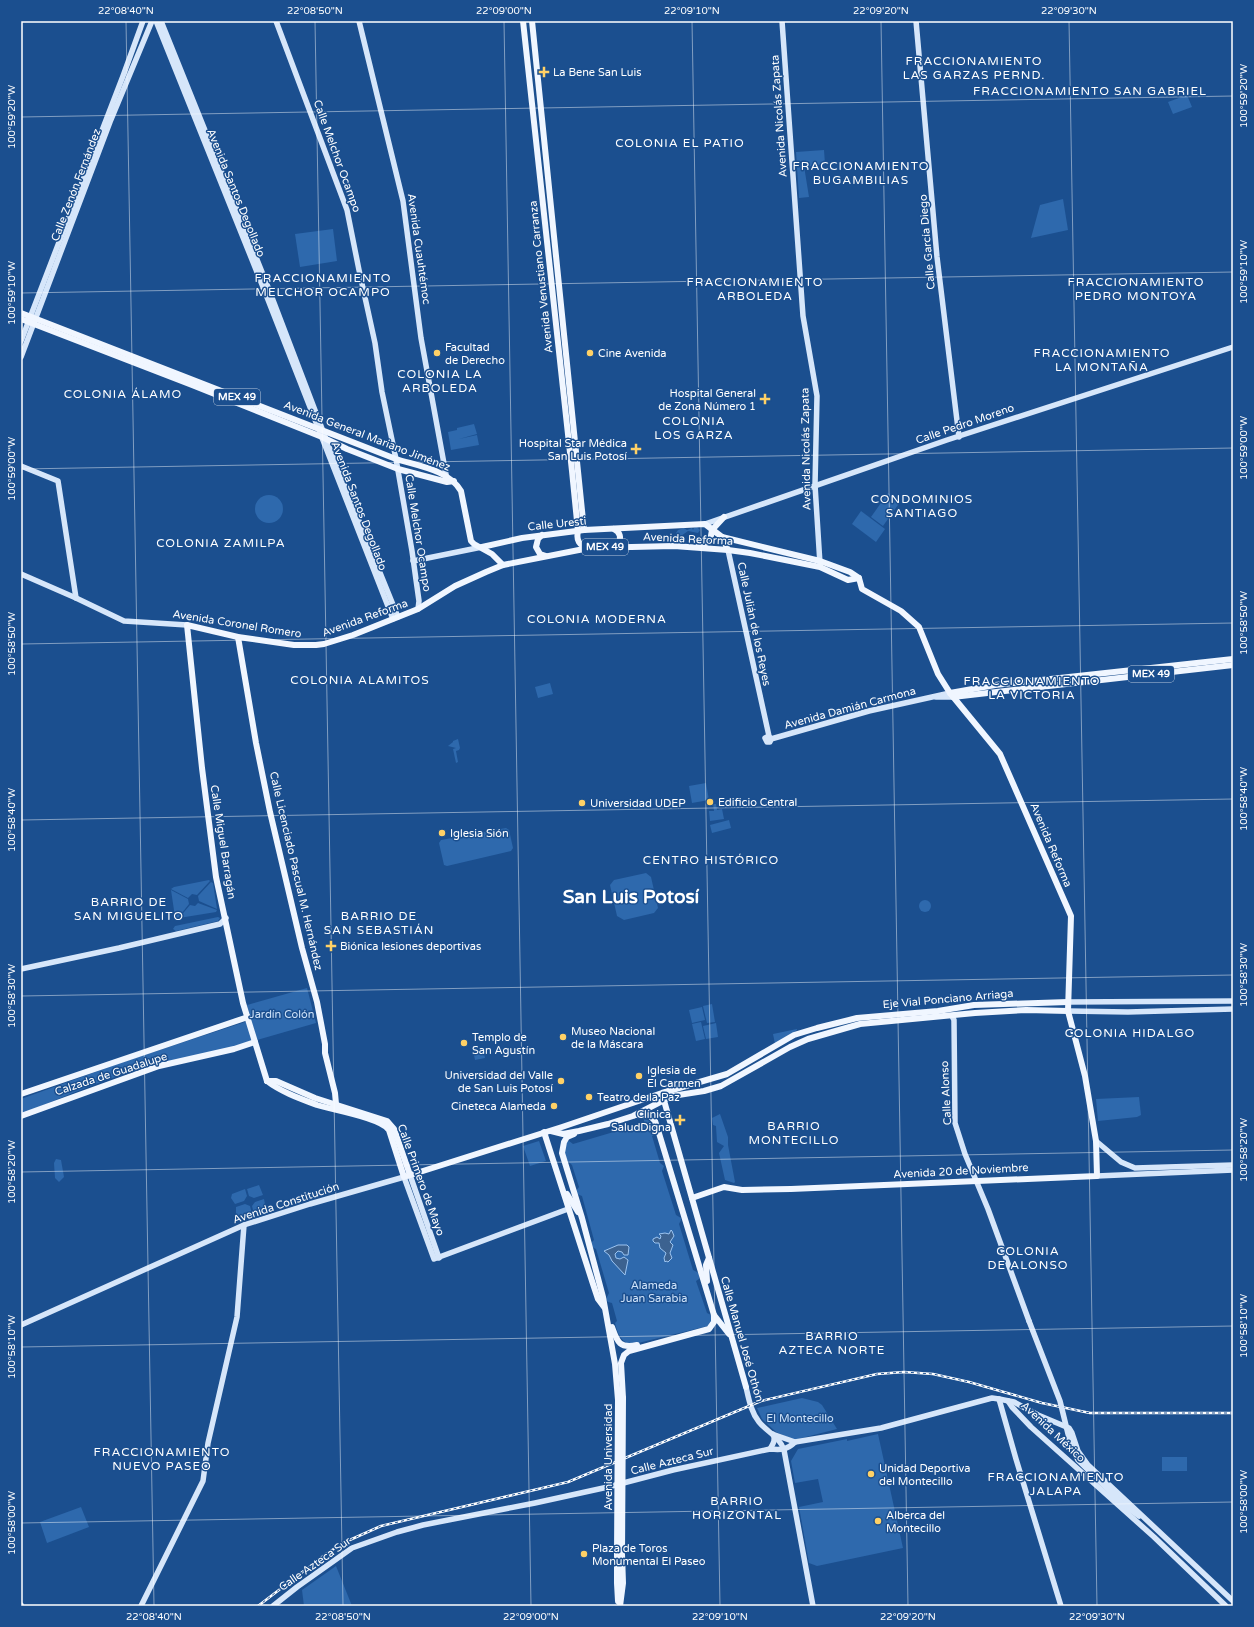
<svg xmlns="http://www.w3.org/2000/svg" width="1254" height="1627" font-family="'Varela Round',sans-serif">
  <style>
    .green { fill: #2e69ad }
    .water { fill: #3c6290; stroke: #9cc4f0 }
    .lines { fill: none; stroke-linecap: round; stroke-linejoin: round }
    .secondary { stroke: #d6e6fa; stroke-width: 5.5 }
    .primary { stroke: #f0f6ff; stroke-width: 6 }
    .rail-casing { stroke: #fff; stroke-width: 2.5 }
    .rail { stroke: #1b4f8f; stroke-width: 1; stroke-dasharray: 3; stroke-linecap: butt }
    .secondary-bridge { stroke: #d6e6fa; stroke-width: 5.5 }
    .primary-bridge { stroke: #f0f6ff; stroke-width: 6 }
    .ticks { fill: none; stroke: #fff; stroke-width: 1; stroke-opacity: 0.45 }
    .poi-dot { fill: #ffd166; stroke: #1b4f8f; stroke-width: 1.5 }
    .labels { text-anchor: middle; dominant-baseline: central; stroke-width: 3; stroke-linejoin: round; paint-order: stroke }
    .shield { fill: #1b4f8f; stroke: #bbcadd; stroke-width: 1 }
    .shield-label { font-size: 10px; font-weight: bold; fill: #fff }
    .poi-label { font-size: 11px; fill: #fff; stroke: #1b4f8f; text-anchor: start }
    .street-label { font-size: 11px; fill: #fff; stroke: #1b4f8f }
    .park-label { font-size: 11px; fill: #cfe3fa; stroke: #1b4f8f }
    .neighbourhood-label { font-size: 12px; letter-spacing: 1px; fill: #fff; stroke: #1b4f8f }
    .town-label { font-size: 19px; font-weight: bold; fill: #fff; stroke: #1b4f8f }
    .neatline { fill: none; stroke: #fff; stroke-width: 1.5 }
    .ticks-label { font-size: 10px; text-anchor: middle; fill: #fff }
  </style>
  <rect width="100%" height="100%" fill="#1b4f8f"/>
  <!-- green -->
  <g class="green">
    <path d="M1187 95 1192 107 1173 114 1168 102Z"/>
    <path d="M824 150 825 164 806 167 804 166 809 197 799 198 796 152Z"/>
    <path d="M1063 199 1068 230 1031 238 1040 205Z"/>
    <path d="M333 229 337 261 300 267 295 234Z"/>
    <path d="M474 424 477 434 459 439 477 435 479 445 451 450 448 432 457 430V428Z"/>
    <path d="M888 493 900 502 883 526 871 517Z"/>
    <circle cx="269" cy="509" r="14"/>
    <path d="M861 511 885 529 876 542 852 524Z"/>
    <path d="M697 527 700 530 698 533 688 531 681 536 683 542 678 539 676 533 678 530 684 528 687 530 692 528 693 530 694 528Z"/>
    <path d="M550 683 553 694 538 698 535 687Z"/>
    <path d="M458 739 460 748 459 750 456 751 458 762 456 763 453 749 456 748 448 746 453 742V741Z"/>
    <path d="M706 783 709 800 692 803 689 786Z"/>
    <path d="M713 804H716L717 810 722 809 724 819 710 821 709 811H714Z"/>
    <path d="M729 820 731 828 712 833 710 825Z"/>
    <path d="M506 828 509 830 513 848 511 851 447 866 444 865 439 843 441 840Z"/>
    <path d="M646 873 651 877 658 908 654 913 624 920 617 916 610 885 614 880Z"/>
    <path d="M209 880 210 881 197 895 192 894 188 898 171 889 174 887Z"/>
    <path d="M211 882 213 883 217 909 199 901 198 896Z"/>
    <path d="M171 890 188 899 189 904 178 918 175 917Z"/>
    <circle cx="925" cy="906" r="6"/>
    <path d="M198 903 217 910 216 912 179 918 190 905 195 906Z"/>
    <path d="M218 917 220 918 218 921 176 931 173 929 175 926Z"/>
    <path d="M307 988 316 1023 257 1040 247 1005Z"/>
    <path d="M712 1004 715 1022 707 1023 703 1006Z"/>
    <path d="M702 1007 705 1020 692 1023 689 1010Z"/>
    <path d="M248 1021 254 1041C223 1052 191 1056 159 1064 112 1075 66 1096 21 1114V1099L120 1063Z"/>
    <path d="M701 1022 705 1039 696 1041 692 1024Z"/>
    <path d="M716 1023 718 1037 706 1039 703 1026Z"/>
    <path d="M797 1029V1030L775 1044 773 1034Z"/>
    <path d="M483 1048 485 1058 475 1060 473 1050Z"/>
    <path d="M1139 1097 1141 1115 1137 1117 1098 1121 1096 1099Z"/>
    <path d="M720 1114 728 1137V1145L735 1182 734 1183 725 1180 719 1153 724 1146 717 1142 716 1126 713 1125 712 1118Z"/>
    <path d="M644 1119C652 1120 654 1127 656 1134L652 1136 660 1163 664 1166 662 1171 676 1215 681 1218V1220L679 1224 693 1270 699 1273V1279L696 1281 707 1313 711 1315V1322L708 1326 630 1345C620 1340 618 1334 615 1323L617 1321 612 1303 608 1302 606 1299 609 1293 596 1249 592 1247 591 1243 594 1240 582 1196 577 1194 576 1191 579 1187 572 1165 567 1160 564 1151 565 1143 569 1141 573 1144 644 1123Z"/>
    <path d="M539 1141 546 1161 530 1166 523 1146Z"/>
    <path d="M56 1159 61 1160 64 1177 59 1182 55 1178 54 1163Z"/>
    <path d="M259 1185 263 1195 254 1198 249 1196 247 1189Z"/>
    <path d="M245 1189 247 1196 244 1201 235 1204 231 1198 232 1194Z"/>
    <path d="M264 1199 266 1210 254 1214 252 1206 255 1202Z"/>
    <path d="M245 1204 250 1206 252 1214 239 1218 236 1215V1207Z"/>
    <path d="M802 1398 818 1402 822 1405 837 1429 794 1440 776 1432 762 1419 757 1408Z"/>
    <path d="M878 1434 903 1548 817 1566 809 1563 799 1507 823 1502 818 1479 795 1483 791 1461 798 1449 847 1439V1441Z"/>
    <rect x="1162" y="1457" width="25" height="14"/>
    <path d="M81 1507 89 1527 47 1543 40 1522Z"/>
    <path d="M336 1566 352 1606H304L302 1590Z"/>
  </g>
  <!-- water -->
  <g class="water">
    <path d="M671 1230 672 1231 674 1236 670 1242 673 1245 670 1253 672 1258 668 1262 666 1261 665 1262 664 1258 666 1253 660 1248 659 1243H655L653 1241V1239L657 1237 660 1239 661 1236 659 1234 665 1233 669 1234Z"/>
    <path d="M618 1245H627L629 1247 628 1255H624L622 1252 618 1251 615 1254 616 1258 620 1259 624 1257 628 1260 625 1275 612 1261 609 1255 604 1251Z"/>
  </g>
  <g class="lines">
    <!-- secondary -->
    <g class="secondary">
      <path d="M156 21 263 287 393 619"/>
      <path d="M161 21 268 287 329 447 398 617"/>
      <path d="M276 21 347 210 359 270 375 343 382 392 396 459 412 551 419 601 418 609"/>
      <path d="M359 21 403 201 421 338 447 480"/>
      <path d="M782 21 803 316 817 396 815 485 820 564"/>
      <path d="M916 21 937 257 959 437"/>
      <path d="M21 341 123 76 143 21"/>
      <path d="M21 357 110 122 152 21"/>
      <path d="M21 466 58 481 76 598"/>
      <path d="M705 524 947 440 1233 347"/>
      <path d="M728 550 769 736 771 739 770 742H767L765 738 769 736"/>
      <path d="M413 561 482 547"/>
      <path d="M21 574 76 598 124 621 187 625"/>
      <path d="M936 697H953"/>
      <path d="M771 739 869 711 950 693"/>
      <path d="M21 969 119 948 220 924 226 918"/>
      <path d="M1068 1002 1233 1001"/>
      <path d="M1068 1011 1128 1012 1233 1009"/>
      <path d="M952 1016 954 1020 955 1123 965 1154 988 1209 1029 1321"/>
      <path d="M1096 1141 1121 1162 1135 1168 1233 1165"/>
      <path d="M410 1175 439 1258"/>
      <path d="M1097 1176 1233 1170"/>
      <path d="M21 1325 244 1225 310 1204 404 1177 434 1259 568 1209"/>
      <path d="M746 1387C749 1400 751 1412 759 1422 767 1432 780 1437 784 1450L813 1606"/>
      <path d="M999 1399 1016 1459 1061 1606"/>
      <path d="M1008 1401 1012 1407 1031 1427 1154 1537 1226 1606"/>
      <path d="M775 1435 795 1442"/>
      <path d="M770 1449C773 1444 776 1440 773 1434"/>
      <path d="M1123 1504 1139 1516"/>
      <path d="M21 1605V1606"/>
      <path d="M141 1606 203 1481 208 1443 237 1317 244 1225"/>
      <path d="M273 1606 297 1587 352 1548 397 1532 423 1525 535 1503 608 1487 673 1470 770 1449C781 1450 787 1450 795 1442L881 1428 992 1398 999 1399 1014 1402 1038 1415 1069 1428 1072 1433 1078 1451 1088 1465 1233 1601"/>
    </g>
    <!-- primary -->
    <g class="primary">
      <path d="M523 21 572 471 578 531C576 540 579 546 588 547"/>
      <path d="M532 21 584 530"/>
      <path d="M21 313 396 459C418 466 449 470 461 491L471 541 474 544 492 554 503 565"/>
      <path d="M21 319 192 385 322 437 347 449 398 469 447 482 454 481"/>
      <path d="M542 535 538 539 536 547 540 554 546 556"/>
      <path d="M613 546 618 544C622 538 620 532 614 529"/>
      <path d="M699 546 710 541 712 530 724 517"/>
      <path d="M482 547 522 538 584 530 705 524 722 537 728 550"/>
      <path d="M238 637 256 743 270 812 302 948 317 1002 325 1044V1053L335 1093 336 1104 335 1109"/>
      <path d="M950 693 995 685 1233 659"/>
      <path d="M953 697 1233 665"/>
      <path d="M267 1081 243 1003 216 877 202 768 187 625 238 637 294 645H316L324 644 353 635 418 609 455 586 486 572 503 565 589 548 674 546 728 550 750 553 820 567 848 580 859 578"/>
      <path d="M267 1081C281 1092 301 1099 317 1105 333 1110 381 1118 389 1130L404 1177 562 1127 662 1093 727 1074 794 1035 817 1028 857 1018 938 1011 974 1005 1068 1002"/>
      <path d="M267 1081H276L315 1098 387 1121 394 1129 410 1175"/>
      <path d="M21 1094 248 1017"/>
      <path d="M663 1097 746 1387"/>
      <path d="M21 1116 159 1066 234 1049 255 1042"/>
      <path d="M551 1131 563 1134 579 1131 608 1124 633 1116 672 1096 704 1091 721 1086 790 1047 808 1039 860 1024 975 1013 1026 1010 1068 1011"/>
      <path d="M544 1132 593 1284 598 1299 604 1307"/>
      <path d="M574 1134 567 1137 564 1142 562 1153 582 1218 603 1297 615 1364 618 1400"/>
      <path d="M567 1194 578 1212"/>
      <path d="M692 1198 724 1187 742 1190 791 1189 1097 1176 1096 1141 1085 1076 1068 1011 1071 916 1000 754 950 693 938 674 919 627 901 611 862 589 859 578 850 572 820 561 722 537"/>
      <path d="M707 1281 706 1265 709 1258"/>
      <path d="M714 1315 729 1334"/>
      <path d="M612 1327C617 1341 619 1349 637 1345"/>
      <path d="M623 1398 621 1363 624 1355 629 1351 709 1329 714 1322V1315L658 1130 655 1121 650 1116 637 1115"/>
      <path d="M617 1555V1583L618 1601"/>
      <path d="M620 1606 623 1583 622 1554"/>
    </g>
    <!-- rail casing -->
    <g class="rail-casing">
      <path id="rail" d="M258 1606 326 1554 343 1543 381 1526 568 1482 761 1401 877 1374 904 1372 933 1374 969 1382 1042 1403 1090 1413H1233"/>
    </g>
    <!-- rail -->
    <use href="#rail" class="rail"/>
    <!-- secondary-bridge -->
    <path class="secondary-bridge" d="M1029 1321 1060 1401 1071 1446 1078 1460 1123 1504"/>
    <!-- primary-bridge -->
    <g class="primary-bridge">
      <path d="M622 1554 623 1398"/>
      <path d="M617 1555 618 1400"/>
    </g>
  </g>
  <!-- ticks -->
  <path class="ticks" d="M126 21 154 1606M315 21 343 1606M504 21 531 1606M692 21 720 1606M881 21 908 1606M1069 21 1097 1606M21 117 1233 96M21 293 1233 272M21 469 1233 448M21 644 1233 623M21 820 1233 799M21 996 1233 975M21 1172 1233 1150M21 1347 1233 1326M21 1523 1233 1502"/>
  <!-- markers -->
  <g class="poi-dot">
    <path d="M542 66h4v4h4v4h-4v4h-4v-4h-4v-4h4z"/>
    <circle cx="437" cy="353" r="4"/>
    <circle cx="590" cy="353" r="4"/>
    <path d="M763 393h4v4h4v4h-4v4h-4v-4h-4v-4h4z"/>
    <path d="M634 443h4v4h4v4h-4v4h-4v-4h-4v-4h4z"/>
    <circle cx="710" cy="802" r="4"/>
    <circle cx="582" cy="803" r="4"/>
    <circle cx="442" cy="833" r="4"/>
    <path d="M329 940h4v4h4v4h-4v4h-4v-4h-4v-4h4z"/>
    <circle cx="563" cy="1037" r="4"/>
    <circle cx="464" cy="1043" r="4"/>
    <circle cx="639" cy="1076" r="4"/>
    <circle cx="561" cy="1081" r="4"/>
    <circle cx="589" cy="1097" r="4"/>
    <circle cx="554" cy="1106" r="4"/>
    <path d="M678 1114h4v4h4v4h-4v4h-4v-4h-4v-4h4z"/>
    <circle cx="871" cy="1474" r="4"/>
    <circle cx="878" cy="1521" r="4"/>
    <circle cx="584" cy="1554" r="4"/>
  </g>
  <g class="labels">
    <!-- shield labels -->
    <g class="shield">
      <rect x="214" y="389" width="46" height="16" rx="3"/>
      <rect x="582" y="539" width="46" height="16" rx="3"/>
      <rect x="1128" y="666" width="46" height="16" rx="3"/>
    </g>
    <g class="shield-label">
      <text x="237" y="397">MEX 49</text>
      <text x="605" y="547">MEX 49</text>
      <text x="1151" y="674">MEX 49</text>
    </g>
    <!-- poi labels -->
    <g class="poi-label">
      <text x="553" y="72">La Bene San Luis</text>
      <text x="445" y="347">Facultad<tspan x="445" dy="13">de Derecho</tspan></text>
      <text x="598" y="353">Cine Avenida</text>
      <text x="756" y="393" text-anchor="end">Hospital General<tspan x="756" dy="13">de Zona Número 1</tspan></text>
      <text x="627" y="443" text-anchor="end">Hospital Star Médica<tspan x="627" dy="13">San Luis Potosí</tspan></text>
      <text x="718" y="802">Edificio Central</text>
      <text x="590" y="803">Universidad UDEP</text>
      <text x="450" y="833">Iglesia Sión</text>
      <text x="340" y="946">Biónica lesiones deportivas</text>
      <text x="571" y="1031">Museo Nacional<tspan x="571" dy="13">de la Máscara</tspan></text>
      <text x="472" y="1037">Templo de<tspan x="472" dy="13">San Agustín</tspan></text>
      <text x="647" y="1070">Iglesia de<tspan x="647" dy="13">El Carmen</tspan></text>
      <text x="553" y="1075" text-anchor="end">Universidad del Valle<tspan x="553" dy="13">de San Luis Potosí</tspan></text>
      <text x="597" y="1097">Teatro de la Paz</text>
      <text x="546" y="1106" text-anchor="end">Cineteca Alameda</text>
      <text x="671" y="1114" text-anchor="end">Clínica<tspan x="671" dy="13">SaludDigna</tspan></text>
      <text x="879" y="1468">Unidad Deportiva<tspan x="879" dy="13">del Montecillo</tspan></text>
      <text x="886" y="1515">Alberca del<tspan x="886" dy="13">Montecillo</tspan></text>
      <text x="592" y="1548">Plaza de Toros<tspan x="592" dy="13">Monumental El Paseo</tspan></text>
    </g>
    <!-- street labels -->
    <g class="street-label">
      <text transform="translate(779 116) rotate(-94)">Avenida Nicolás Zapata</text>
      <text transform="translate(337 156) rotate(70)">Calle Melchor Ocampo</text>
      <text transform="translate(76 185) rotate(-69)">Calle Zenón Fernández</text>
      <text transform="translate(236 193) rotate(68)">Avenida Santos Degollado</text>
      <text transform="translate(927 242) rotate(-95)">Calle García Diego</text>
      <text transform="translate(419 249) rotate(82)">Avenida Cuauhtémoc</text>
      <text transform="translate(541 277) rotate(-96)">Avenida Venustiano Carranza</text>
      <text transform="translate(965 424) rotate(-19)">Calle Pedro Moreno</text>
      <text transform="translate(367 436) rotate(21)">Avenida General Mariano Jiménez</text>
      <text transform="translate(806 449) rotate(-91)">Avenida Nicolás Zapata</text>
      <text transform="translate(359 506) rotate(69)">Avenida Santos Degollado</text>
      <text transform="translate(557 524) rotate(-6)">Calle Uresti</text>
      <text transform="translate(418 533) rotate(81)">Calle Melchor Ocampo</text>
      <text transform="translate(688 539) rotate(3)">Avenida Reforma</text>
      <text transform="translate(365 618) rotate(-20)">Avenida Reforma</text>
      <text transform="translate(237 624) rotate(9)">Avenida Coronel Romero</text>
      <text transform="translate(754 624) rotate(78)">Calle Julián de los Reyes</text>
      <text transform="translate(850 708) rotate(-15)">Avenida Damián Carmona</text>
      <text transform="translate(223 842) rotate(81)">Calle Miguel Barragán</text>
      <text transform="translate(1051 845) rotate(67)">Avenida Reforma</text>
      <text transform="translate(296 871) rotate(77)">Calle Licenciado Pascual M. Hernández</text>
      <text transform="translate(948 999) rotate(-5)">Eje Vial Ponciano Arriaga</text>
      <text transform="translate(111 1074) rotate(-18)">Calzada de Guadalupe</text>
      <text transform="translate(946 1093) rotate(-93)">Calle Alonso</text>
      <text transform="translate(961 1171) rotate(-3)">Avenida 20 de Noviembre</text>
      <text transform="translate(421 1180) rotate(70)">Calle Primero de Mayo</text>
      <text transform="translate(286 1203) rotate(-18)">Avenida Constitución</text>
      <text transform="translate(742 1339) rotate(74)">Calle Manuel José Othón</text>
      <text transform="translate(1053 1432) rotate(43)">Avenida México</text>
      <text transform="translate(608 1457) rotate(-90)">Avenida Universidad</text>
      <text transform="translate(672 1461) rotate(-14)">Calle Azteca Sur</text>
      <text transform="translate(315 1564) rotate(-35)">Calle Azteca Sur</text>
    </g>
    <!-- park labels -->
    <g class="park-label">
      <text x="282" y="1014">Jardín Colón</text>
      <text x="654" y="1285">Alameda<tspan x="654" dy="13">Juan Sarabia</tspan></text>
      <text x="800" y="1418">El Montecillo</text>
    </g>
    <!-- neighbourhood labels -->
    <g class="neighbourhood-label">
      <text x="974" y="61">FRACCIONAMIENTO<tspan x="974" dy="14">LAS GARZAS PERND.</tspan></text>
      <text x="1090" y="91">FRACCIONAMIENTO SAN GABRIEL</text>
      <text x="680" y="143">COLONIA EL PATIO</text>
      <text x="861" y="166">FRACCIONAMIENTO<tspan x="861" dy="14">BUGAMBILIAS</tspan></text>
      <text x="323" y="278">FRACCIONAMIENTO<tspan x="323" dy="14">MELCHOR OCAMPO</tspan></text>
      <text x="755" y="282">FRACCIONAMIENTO<tspan x="755" dy="14">ARBOLEDA</tspan></text>
      <text x="1136" y="282">FRACCIONAMIENTO<tspan x="1136" dy="14">PEDRO MONTOYA</tspan></text>
      <text x="1102" y="353">FRACCIONAMIENTO<tspan x="1102" dy="14">LA MONTAÑA</tspan></text>
      <text x="440" y="374">COLONIA LA<tspan x="440" dy="14">ARBOLEDA</tspan></text>
      <text x="123" y="394">COLONIA ÁLAMO</text>
      <text x="694" y="421">COLONIA<tspan x="694" dy="14">LOS GARZA</tspan></text>
      <text x="922" y="499">CONDOMINIOS<tspan x="922" dy="14">SANTIAGO</tspan></text>
      <text x="221" y="543">COLONIA ZAMILPA</text>
      <text x="597" y="619">COLONIA MODERNA</text>
      <text x="360" y="680">COLONIA ALAMITOS</text>
      <text x="1032" y="681">FRACCIONAMIENTO<tspan x="1032" dy="14">LA VICTORIA</tspan></text>
      <text x="711" y="860">CENTRO HISTÓRICO</text>
      <text x="129" y="902">BARRIO DE<tspan x="129" dy="14">SAN MIGUELITO</tspan></text>
      <text x="379" y="916">BARRIO DE<tspan x="379" dy="14">SAN SEBASTIÁN</tspan></text>
      <text x="1130" y="1033">COLONIA HIDALGO</text>
      <text x="794" y="1126">BARRIO<tspan x="794" dy="14">MONTECILLO</tspan></text>
      <text x="1028" y="1251">COLONIA<tspan x="1028" dy="14">DE ALONSO</tspan></text>
      <text x="832" y="1336">BARRIO<tspan x="832" dy="14">AZTECA NORTE</tspan></text>
      <text x="162" y="1452">FRACCIONAMIENTO<tspan x="162" dy="14">NUEVO PASEO</tspan></text>
      <text x="1056" y="1477">FRACCIONAMIENTO<tspan x="1056" dy="14">JALAPA</tspan></text>
      <text x="737" y="1501">BARRIO<tspan x="737" dy="14">HORIZONTAL</tspan></text>
    </g>
    <!-- town labels -->
    <g class="town-label">
      <text x="631" y="897">San Luis Potosí</text>
    </g>
  </g>
  <!-- border -->
  <rect width="1254" height="1627" fill="none" stroke="#1b4f8f" stroke-width="44"/>
  <rect x="22" y="22" width="1210" height="1583" class="neatline"/>
  <g class="ticks-label">
    <text x="126" y="14">22°08'40"N</text>
    <text x="315" y="14">22°08'50"N</text>
    <text x="504" y="14">22°09'00"N</text>
    <text x="692" y="14">22°09'10"N</text>
    <text x="881" y="14">22°09'20"N</text>
    <text x="1069" y="14">22°09'30"N</text>
    <text transform="translate(1243 96) rotate(-90)" y="4">100°59'20"W</text>
    <text transform="translate(11 117) rotate(-90)" y="4">100°59'20"W</text>
    <text transform="translate(1243 272) rotate(-90)" y="4">100°59'10"W</text>
    <text transform="translate(11 293) rotate(-90)" y="4">100°59'10"W</text>
    <text transform="translate(1243 448) rotate(-90)" y="4">100°59'00"W</text>
    <text transform="translate(11 469) rotate(-90)" y="4">100°59'00"W</text>
    <text transform="translate(1243 623) rotate(-90)" y="4">100°58'50"W</text>
    <text transform="translate(11 644) rotate(-90)" y="4">100°58'50"W</text>
    <text transform="translate(1243 799) rotate(-90)" y="4">100°58'40"W</text>
    <text transform="translate(11 820) rotate(-90)" y="4">100°58'40"W</text>
    <text transform="translate(1243 975) rotate(-90)" y="4">100°58'30"W</text>
    <text transform="translate(11 996) rotate(-90)" y="4">100°58'30"W</text>
    <text transform="translate(1243 1150) rotate(-90)" y="4">100°58'20"W</text>
    <text transform="translate(11 1172) rotate(-90)" y="4">100°58'20"W</text>
    <text transform="translate(1243 1326) rotate(-90)" y="4">100°58'10"W</text>
    <text transform="translate(11 1347) rotate(-90)" y="4">100°58'10"W</text>
    <text transform="translate(1243 1502) rotate(-90)" y="4">100°58'00"W</text>
    <text transform="translate(11 1523) rotate(-90)" y="4">100°58'00"W</text>
    <text x="154" y="1620">22°08'40"N</text>
    <text x="343" y="1620">22°08'50"N</text>
    <text x="531" y="1620">22°09'00"N</text>
    <text x="720" y="1620">22°09'10"N</text>
    <text x="908" y="1620">22°09'20"N</text>
    <text x="1097" y="1620">22°09'30"N</text>
  </g>
</svg>
